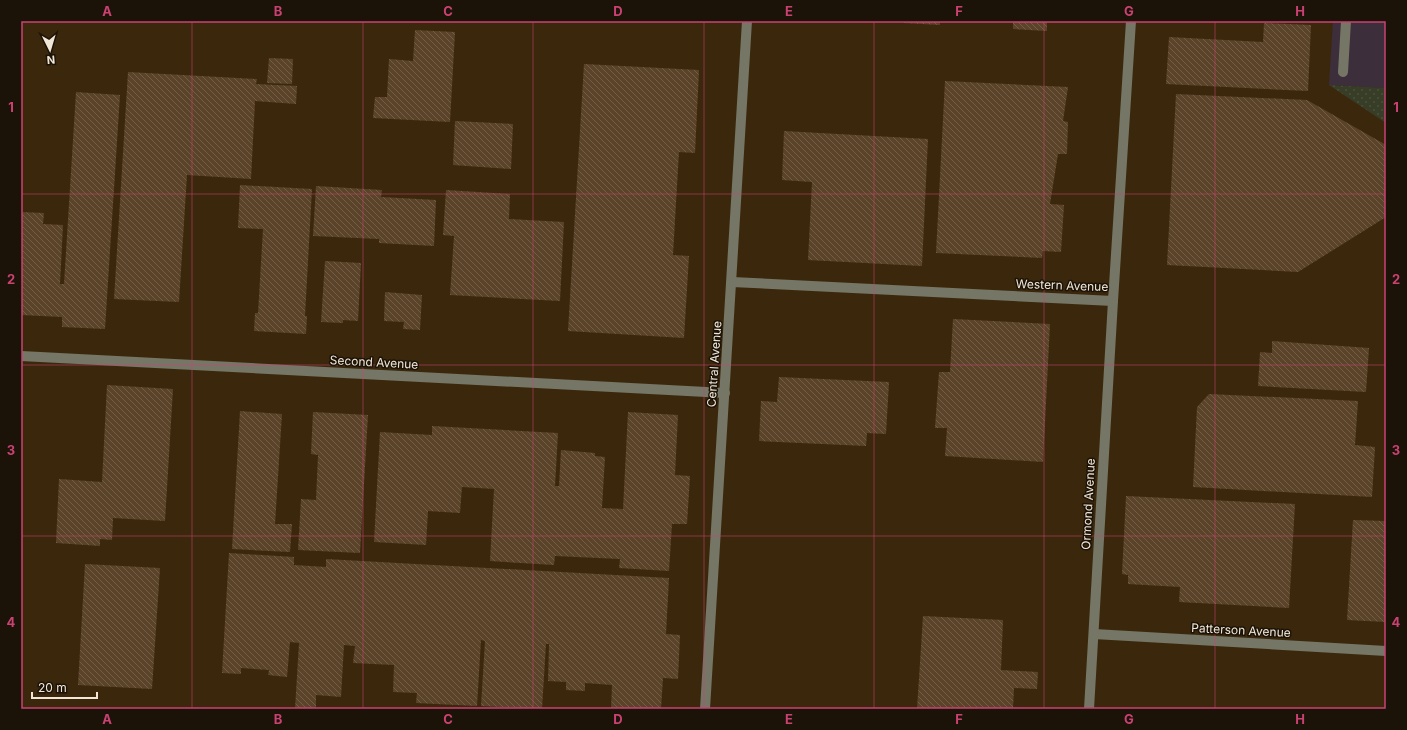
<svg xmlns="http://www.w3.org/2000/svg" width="1407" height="730" font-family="Inter,sans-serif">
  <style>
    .commercial { fill: #3d2e3c }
    .grass { fill: url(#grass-dots) }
    .building { fill: url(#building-back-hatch) }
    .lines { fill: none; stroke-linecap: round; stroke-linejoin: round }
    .minor { stroke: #757666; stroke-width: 10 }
    .grid { fill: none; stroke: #cc4174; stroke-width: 1; stroke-opacity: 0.55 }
    .labels { text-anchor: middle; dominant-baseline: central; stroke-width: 3; stroke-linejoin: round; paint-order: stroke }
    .street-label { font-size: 12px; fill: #f2e6d6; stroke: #1b1308 }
    .neatline { fill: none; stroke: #cc4174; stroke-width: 1.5 }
    .grid-label { font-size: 13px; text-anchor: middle; font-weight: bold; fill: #cc4174 }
  </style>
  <defs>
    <pattern id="grass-dots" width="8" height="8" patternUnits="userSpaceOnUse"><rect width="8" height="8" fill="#383d27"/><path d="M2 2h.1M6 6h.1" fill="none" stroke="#4c503b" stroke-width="1.8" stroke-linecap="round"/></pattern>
    <pattern id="building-back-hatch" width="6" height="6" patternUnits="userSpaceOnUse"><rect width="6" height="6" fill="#5a4329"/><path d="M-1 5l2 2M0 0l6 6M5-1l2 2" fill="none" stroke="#725e47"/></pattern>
  </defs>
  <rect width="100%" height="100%" fill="#3b280c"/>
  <!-- commercial -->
  <path class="commercial" d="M1333 21H1386V88L1329 85Z"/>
  <!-- grass -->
  <path class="grass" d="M1329 85 1386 88V123Z"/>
  <!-- building -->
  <g class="building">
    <path d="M904 21H940V25L904 23Z"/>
    <path d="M1013 21H1047V31L1013 29Z"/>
    <path d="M1264 23 1311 25 1308 91 1166 84 1169 37 1263 42Z"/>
    <path d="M415 30 455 32 450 122 373 118 375 97H387L389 59 413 61Z"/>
    <path d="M269 58 293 59 292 84 267 83Z"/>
    <path d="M584 64 699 70 695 153 679 152 676 203 673 255 689 256 684 338 568 331Z"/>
    <path d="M128 72 257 79 256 84 297 86 296 104 255 101 251 179 187 175 179 302 114 299Z"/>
    <path d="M945 81 1068 87 1063 121 1068 122 1067 154H1058L1050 204 1064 205 1061 252 1043 251 1042 258 936 253Z"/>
    <path d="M76 92 120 95 105 329 62 327V317L21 315V212L44 213 43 224 63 225 60 284H64Z"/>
    <path d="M1176 94 1307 100 1386 145V217L1298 272 1167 265Z"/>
    <path d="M455 121 513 124 511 169 453 165Z"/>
    <path d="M784 131 928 139 922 266 808 260 812 182 782 180Z"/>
    <path d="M240 185 312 189 305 316H307L306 334 254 331 255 313H258L263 229 238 228Z"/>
    <path d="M316 186 382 190 381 197 436 200 434 246 379 243V239L313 236Z"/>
    <path d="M446 190 510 194 509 219 564 222 560 301 450 295 454 236 443 235Z"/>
    <path d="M325 261 361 263 358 321 343 320V323L321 322Z"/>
    <path d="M385 292 422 295 420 330 403 329 404 322 384 321Z"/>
    <path d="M953 319 1050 324 1043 462 945 456 947 428H935L939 372H950Z"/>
    <path d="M1272 341 1369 348 1366 392 1258 386 1260 352 1272 353Z"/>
    <path d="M779 377 889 382 886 434 867 433 866 446 759 441 761 401 777 402Z"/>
    <path d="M107 385 173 389 165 521 113 518 112 540 100 539V546L56 543 59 479 102 482Z"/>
    <path d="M1209 394 1358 401 1355 445 1375 447 1372 497 1193 487 1197 407Z"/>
    <path d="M240 411 282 414 275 524H292L290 552 232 549Z"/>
    <path d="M313 412 368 415 360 553 298 550 301 499 316 500 318 455 311 454Z"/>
    <path d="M628 412 678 415 675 475 690 476 687 524H672L669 571 619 568 620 559 555 556 554 565 490 561 494 489 462 487 460 513 428 511 426 545 374 542 380 432 432 435V426L558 433 555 486H559L561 450 595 453V456L605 457 602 508 623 509Z"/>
    <path d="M1126 496 1295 504 1289 608 1179 602 1180 587 1128 584V575L1122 574Z"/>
    <path d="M1353 520 1386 521V622L1347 620Z"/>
    <path d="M229 553 294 557V565L326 567V559L669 578 666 634 680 635 678 679 663 678 661 709H611L612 685 585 683V691L566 690V682L548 681 549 644H546L542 709 481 706 485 641 481 640 477 706 416 703 417 693 393 692 394 665 353 663 355 646 344 645 341 697 316 695V709H295L299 643 290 642 287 677 268 675 269 670 241 668V674L222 673Z"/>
    <path d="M85 564 160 568 152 689 78 685Z"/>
    <path d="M923 616 1003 620 1001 670 1038 672 1037 689 1014 688 1013 709H917Z"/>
  </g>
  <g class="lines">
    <!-- minor -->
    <g class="minor">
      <path d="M1343 72 1346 21"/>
      <path d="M732 282 1113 301 1131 21"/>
      <path d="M21 356 725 393"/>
      <path d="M1094 634 1386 651"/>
      <path d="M705 709 747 21"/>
      <path d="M1089 709 1113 301"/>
    </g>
  </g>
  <!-- grid -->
  <path class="grid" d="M192 21V709M363 21V709M533 21V709M704 21V709M874 21V709M1044 21V709M1215 21V709M21 194H1386M21 365H1386M21 536H1386"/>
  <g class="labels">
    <!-- street labels -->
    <g class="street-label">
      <text transform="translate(1062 285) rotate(2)">Western Avenue</text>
      <text transform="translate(374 362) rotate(3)">Second Avenue</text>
      <text transform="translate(714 364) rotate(-86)">Central Avenue</text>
      <text transform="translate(1088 504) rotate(-87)">Ormond Avenue</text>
      <text transform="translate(1241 630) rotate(3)">Patterson Avenue</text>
    </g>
  </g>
  <!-- border -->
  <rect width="1407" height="730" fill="none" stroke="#1b1308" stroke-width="44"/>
  <!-- north arrow -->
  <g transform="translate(50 50) rotate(175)" stroke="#1b1308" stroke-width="3" paint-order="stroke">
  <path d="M0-3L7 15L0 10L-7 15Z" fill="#f2e6d6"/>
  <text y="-6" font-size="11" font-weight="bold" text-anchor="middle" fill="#f2e6d6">N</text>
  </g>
  <!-- scale -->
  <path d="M32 692v6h65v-6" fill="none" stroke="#f2e6d6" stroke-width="2"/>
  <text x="38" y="692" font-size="12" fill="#f2e6d6" stroke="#1b1308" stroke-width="3" paint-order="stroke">20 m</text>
  <rect x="22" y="22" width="1363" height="686" class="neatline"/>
  <g class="grid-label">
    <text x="107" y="16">A</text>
    <text x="278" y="16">B</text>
    <text x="448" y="16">C</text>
    <text x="618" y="16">D</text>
    <text x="789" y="16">E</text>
    <text x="959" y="16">F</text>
    <text x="1129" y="16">G</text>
    <text x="1300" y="16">H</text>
    <text x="11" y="112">1</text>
    <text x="1396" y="112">1</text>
    <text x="11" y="284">2</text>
    <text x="1396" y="284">2</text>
    <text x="11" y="455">3</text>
    <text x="1396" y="455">3</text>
    <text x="11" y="627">4</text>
    <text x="1396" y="627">4</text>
    <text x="107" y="724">A</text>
    <text x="278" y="724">B</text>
    <text x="448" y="724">C</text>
    <text x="618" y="724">D</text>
    <text x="789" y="724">E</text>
    <text x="959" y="724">F</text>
    <text x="1129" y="724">G</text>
    <text x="1300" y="724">H</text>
  </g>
</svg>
